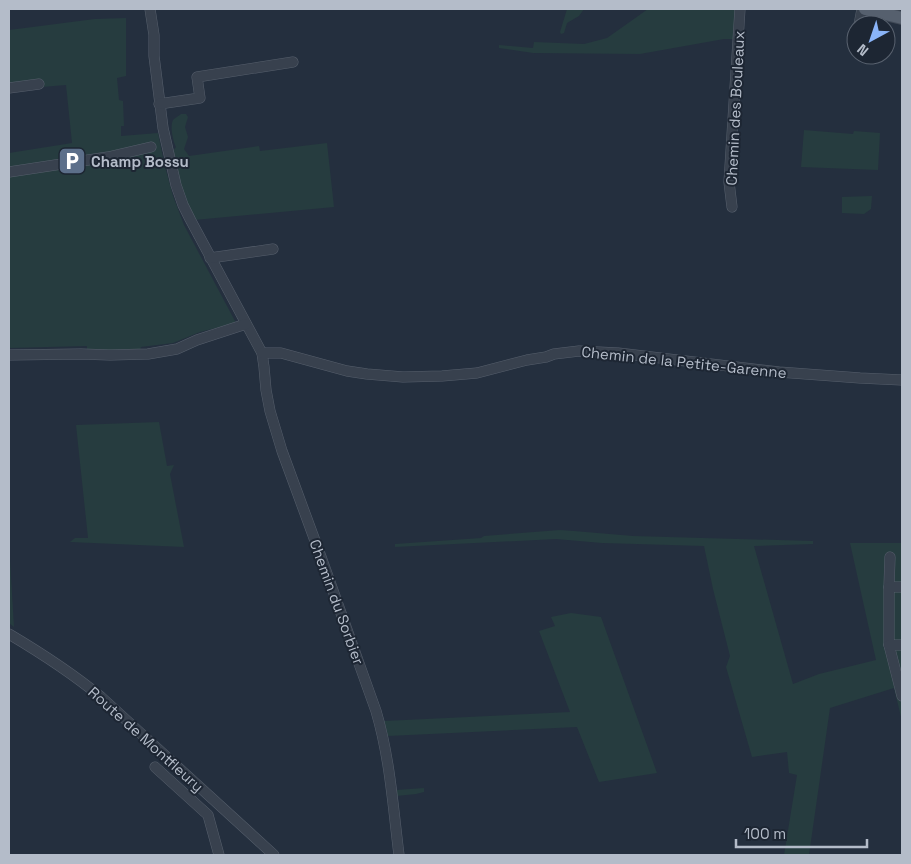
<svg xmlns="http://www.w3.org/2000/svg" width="911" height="864" font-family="'Space Grotesk',sans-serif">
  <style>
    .green { fill: #263c3f }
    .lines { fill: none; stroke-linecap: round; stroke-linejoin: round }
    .minor-casing { stroke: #565f6c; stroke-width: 11 }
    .major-casing { stroke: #414a57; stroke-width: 14 }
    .minor { stroke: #38414e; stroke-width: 10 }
    .major { stroke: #56606e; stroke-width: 12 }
    .labels { text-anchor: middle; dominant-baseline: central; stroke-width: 4; stroke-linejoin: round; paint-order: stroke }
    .street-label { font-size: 15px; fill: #b4bcc9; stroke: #1d2633 }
    .poi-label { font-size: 15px; font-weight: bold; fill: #b4bcc9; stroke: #1d2633; text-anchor: start }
  </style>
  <rect width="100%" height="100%" fill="#242f3e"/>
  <!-- green -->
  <g class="green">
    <path d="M567 9H584L579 16 567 23 564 33 561 34 560 32Z"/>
    <path d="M648 9H736L735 39H724L640 54 533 53 499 48V45L533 48 534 42 584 44 607 38Z"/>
    <path d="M126 18V76L117 78 119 100 123 101 124 126H121V136L158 133 164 163 173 196 184 225 236 323 200 332 173 343 141 347 140 351 87 350V346L9 348V153L72 143 66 85 42 87V79L9 83V30L95 19Z"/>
    <path d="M181 114H186L188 117 185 127 188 137 184 149 189 156 259 146 260 151 327 143 334 207 194 220 181 189 173 151 176 147C173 142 169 123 174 119 176 117 179 116 181 114Z"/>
    <path d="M804 130 853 134 854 131 880 133 878 170 801 167Z"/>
    <path d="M872 196 871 209 864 214 842 213V197Z"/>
    <path d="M159 422 167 466 174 465 170 474 184 547 70 542 75 538H88L76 425Z"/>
    <path d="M560 530 574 531 633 536 813 541V544L754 546 793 684 819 674 876 660 850 543H902V721L894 688 830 708 809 855H784L797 775 789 773 787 752 752 757 726 667 730 656 713 589 704 546 602 543 556 539 395 547V544L481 538 484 536Z"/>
    <path d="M9 543 14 627 9 623Z"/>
    <path d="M571 613 601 617 657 773 599 782 577 727 388 736 384 721 570 712 539 631 555 626 551 617Z"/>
    <path d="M424 788V792L416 794 396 796V790Z"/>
  </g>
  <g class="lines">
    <!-- minor casing -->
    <g class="minor-casing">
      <g id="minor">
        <path d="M150 9 154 35V56L163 128 176 185 183 205 190 219 262 353 264 367 266 390 270 411 282 451 321 557 376 711C390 758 393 807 399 855"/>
        <path d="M859 25 862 9"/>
        <path d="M9 88 39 84"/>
        <path d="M159 104 200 98 197 77 293 62"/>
        <path d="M9 172 108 157 151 147"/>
        <path d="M732 207 729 182 740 9"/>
        <path d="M210 258 273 249"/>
        <path d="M262 353H281L347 371 367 374 403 377 442 376 477 373 527 360 546 357 554 354 579 351 618 353 779 372 860 378 902 380"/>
        <path d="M9 355 81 354 110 355 148 354 177 349 197 340 246 324"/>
        <path d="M889 587 890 557"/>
        <path d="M902 587H889V645L902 696"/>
        <path d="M9 634C41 653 72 673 101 697L274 855"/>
        <path d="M889 645H902"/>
        <path d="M155 767 208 815 219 855"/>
      </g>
    </g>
    <!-- major casing -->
    <g class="major-casing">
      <path id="major" d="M865 9 902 18"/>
    </g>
    <!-- minor -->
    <use href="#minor" class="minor"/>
    <!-- major -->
    <use href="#major" class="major"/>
  </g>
  <!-- icons -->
  <defs>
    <g id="parking-square" transform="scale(1.4375)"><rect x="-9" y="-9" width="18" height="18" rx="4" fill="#5c6f8a" stroke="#1d2633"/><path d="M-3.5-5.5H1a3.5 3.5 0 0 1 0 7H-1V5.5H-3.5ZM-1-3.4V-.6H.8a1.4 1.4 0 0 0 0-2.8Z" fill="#fff"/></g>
  </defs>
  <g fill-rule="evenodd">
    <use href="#parking-square" x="72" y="161"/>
  </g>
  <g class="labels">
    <!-- street labels -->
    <g class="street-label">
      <text transform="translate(735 108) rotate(-87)">Chemin des Bouleaux</text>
      <text transform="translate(684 362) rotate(6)">Chemin de la Petite-Garenne</text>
      <text transform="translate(337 602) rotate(70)">Chemin du Sorbier</text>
      <text transform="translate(146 739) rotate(42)">Route de Montfleury</text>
    </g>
    <!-- poi labels -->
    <g class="poi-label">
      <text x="91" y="161">Champ Bossu</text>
    </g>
  </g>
  <!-- border -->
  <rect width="911" height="864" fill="none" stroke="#b4bcc9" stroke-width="20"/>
  <!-- north arrow -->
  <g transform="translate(871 40) rotate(220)"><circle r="24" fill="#1d2633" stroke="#59626f"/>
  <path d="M0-4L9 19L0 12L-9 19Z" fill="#8ab4f8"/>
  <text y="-8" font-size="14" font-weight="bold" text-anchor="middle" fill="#b4bcc9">N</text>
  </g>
  <!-- scale -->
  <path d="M736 839v8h131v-8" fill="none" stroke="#b4bcc9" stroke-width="2.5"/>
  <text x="744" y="839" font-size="15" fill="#b4bcc9" stroke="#1d2633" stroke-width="4" paint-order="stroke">100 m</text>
</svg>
